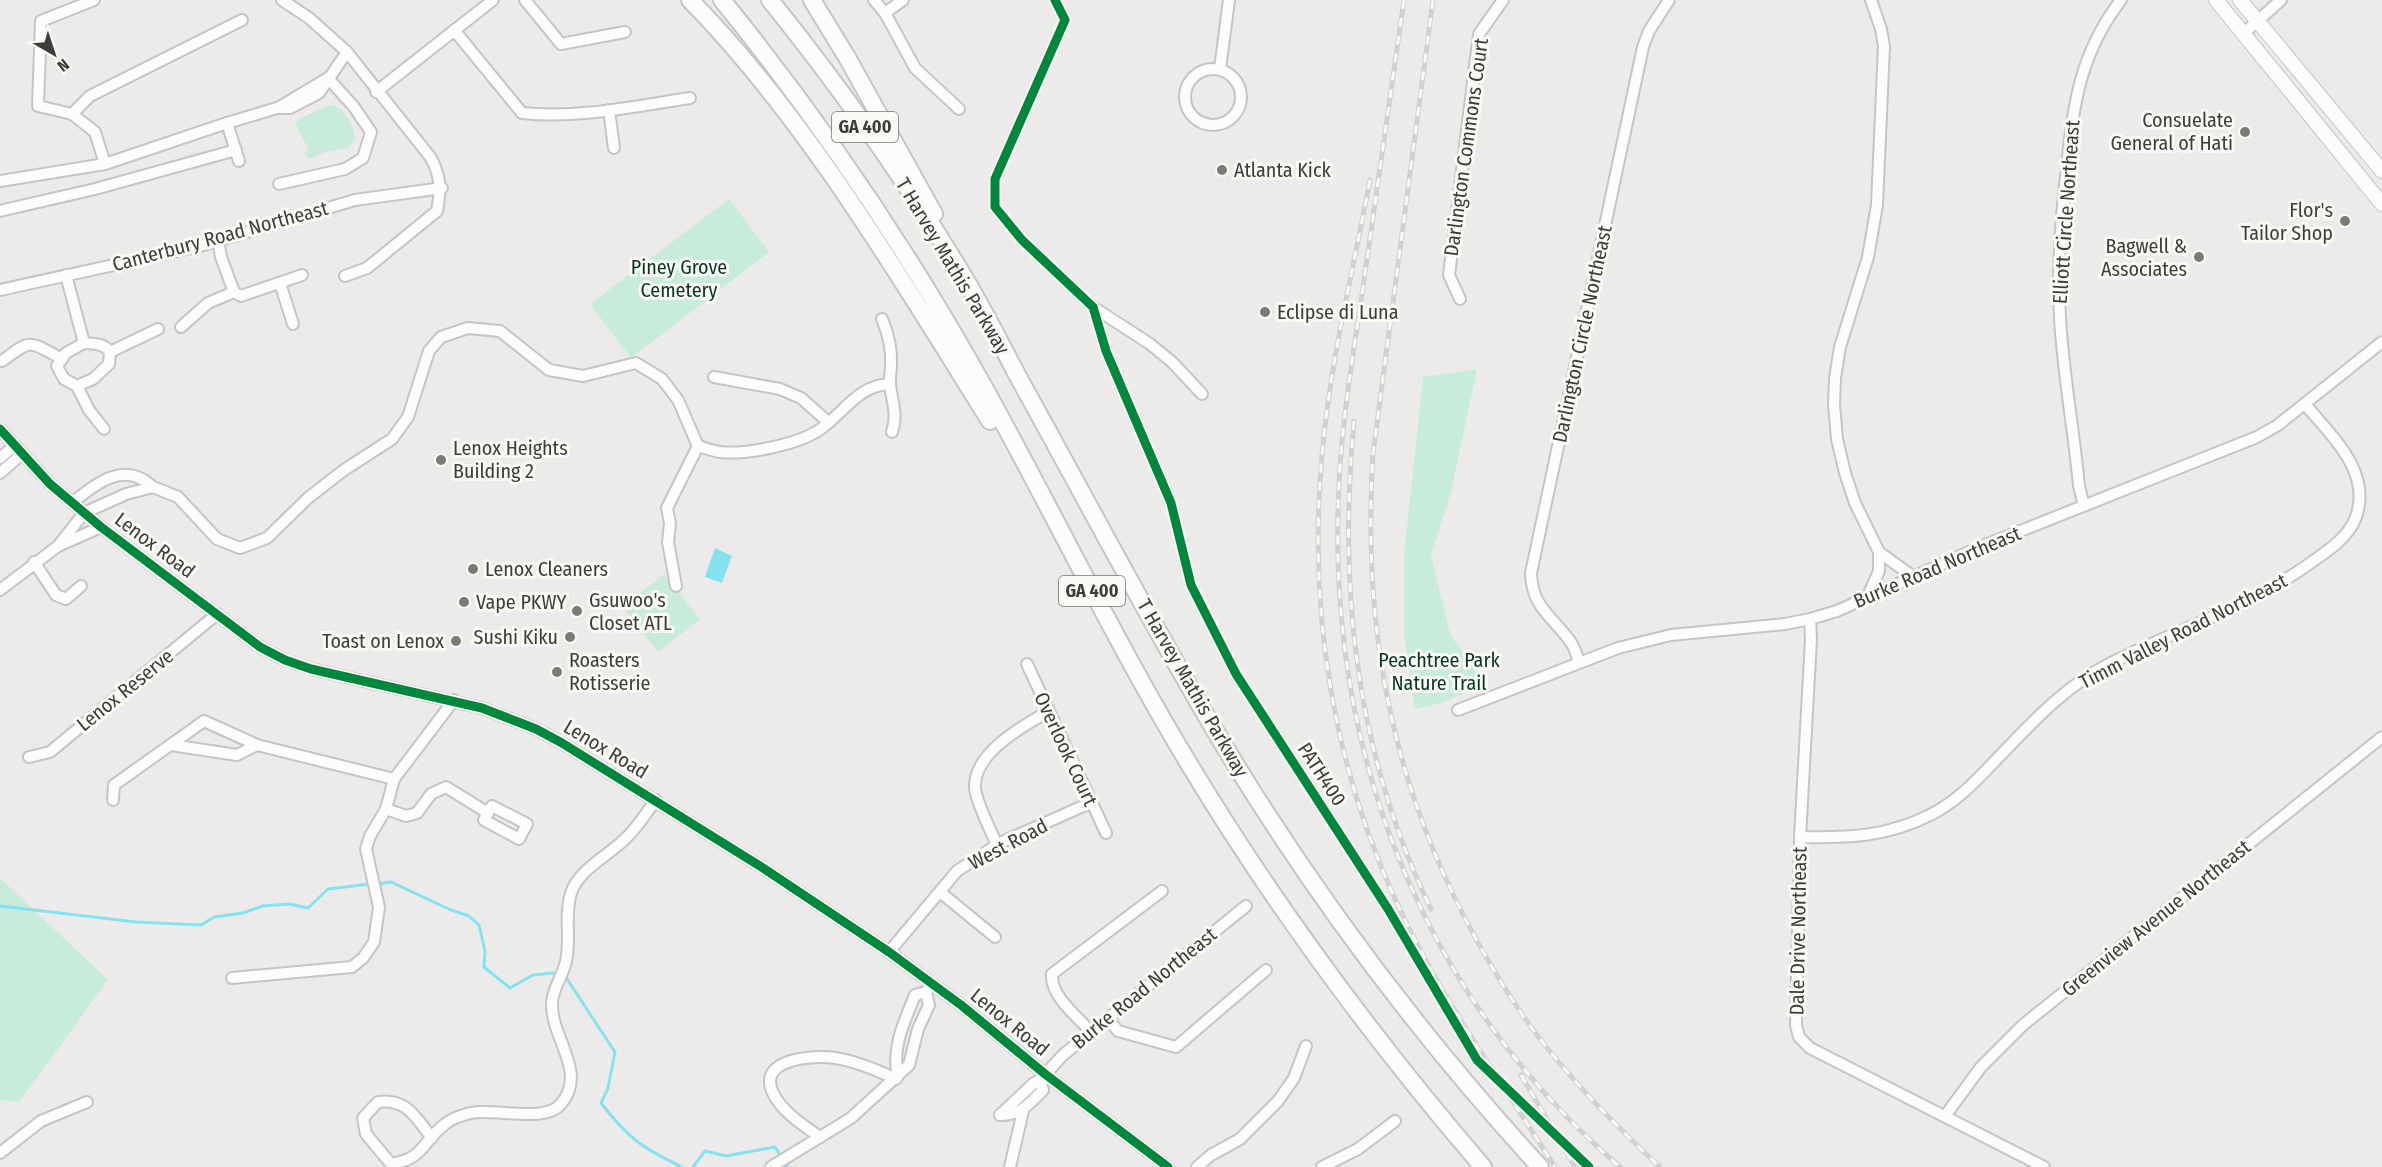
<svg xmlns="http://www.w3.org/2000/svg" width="2382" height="1167" font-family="'Fira Sans Condensed',sans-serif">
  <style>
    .green { fill: #c7ecd9 }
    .water { fill: #83e3f1 }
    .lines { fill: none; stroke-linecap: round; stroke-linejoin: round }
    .stream { stroke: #83e3f1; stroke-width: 3 }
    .minor-casing { stroke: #c6c5c4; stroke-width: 14 }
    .major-casing { stroke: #c6c5c4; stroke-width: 16 }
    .highway-casing { stroke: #c6c5c4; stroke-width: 20 }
    .minor { stroke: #fcfcfc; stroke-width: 10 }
    .major { stroke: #fcfcfc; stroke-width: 14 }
    .highway { stroke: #fcfcfc; stroke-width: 16 }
    .rail-casing { stroke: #d1d1d0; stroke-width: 5 }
    .rail { stroke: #fbf9f5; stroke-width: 3; stroke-dasharray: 9; stroke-linecap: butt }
    .cycleway-casing { stroke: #fbf9f5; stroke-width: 13 }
    .cycleway { stroke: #00873e; stroke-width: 9 }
    .poi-dot { fill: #7b7a78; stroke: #fbf9f5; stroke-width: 2 }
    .labels { text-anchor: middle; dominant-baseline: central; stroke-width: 6; stroke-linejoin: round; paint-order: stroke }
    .shield { fill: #fbf9f5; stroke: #777573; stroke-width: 1.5 }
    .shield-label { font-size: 18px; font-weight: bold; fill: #3e3d3b }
    .poi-label { font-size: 20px; fill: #3e3d3b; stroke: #fbf9f5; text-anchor: start }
    .street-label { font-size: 20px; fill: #3e3d3b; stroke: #fbf9f5 }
    .park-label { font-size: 20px; fill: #043625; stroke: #fbf9f5 }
  </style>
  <rect width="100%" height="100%" fill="#edebe9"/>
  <!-- green -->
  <g class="green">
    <path d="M329 105C345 105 354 126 355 140L348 148 322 153 313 158H308L305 153 308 148 295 124 299 119Z"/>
    <path d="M729 199 769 252 631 358 590 304Z"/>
    <path d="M1477 369 1451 492 1431 555 1450 634 1484 685 1441 703 1415 709 1404 634V556L1423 377Z"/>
    <path d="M664 574 700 619 658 652 623 607Z"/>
    <path d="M0 878 108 980 19 1102 0 1100Z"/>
  </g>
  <!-- water -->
  <path class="water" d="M715 548 732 556 722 583 705 577Z"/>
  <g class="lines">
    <!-- stream -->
    <g class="stream">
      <path d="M377 884 391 882 451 910 469 916 479 925 485 951 484 967 510 988 533 975 553 973 567 979 615 1052 608 1088 601 1103C628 1138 642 1148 682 1167"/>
      <path d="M0 906 136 922 201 925 214 917 243 913 263 906 289 904 308 908 328 889 370 884"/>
      <path d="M693 1167 705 1151 726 1156 775 1147 788 1167"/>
    </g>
    <!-- minor casing -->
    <g class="minor-casing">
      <g id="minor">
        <path d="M94 0 41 21 38 106 72 114 95 132 105 164"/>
        <path d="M282 0 309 18 347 52 431 158C441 177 441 190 437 211L367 268 345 276"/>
        <path d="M525 0 561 44 625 32"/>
        <path d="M874 0 885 13 915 68 959 109"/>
        <path d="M885 13 903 0"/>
        <path d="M454 30 522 113C577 119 636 106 690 98"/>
        <path d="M2243 34 2281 0"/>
        <circle cx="1213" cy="97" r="28"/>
        <path d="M1220 69 1229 0"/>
        <path d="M376 92 493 0"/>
        <path d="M278 108 328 78"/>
        <path d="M609 110 614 148"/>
        <path d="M72 114 90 96 242 20"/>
        <path d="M227 123 239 161"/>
        <path d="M0 181 105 164 227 123 277 108H290L319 93 347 52"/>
        <path d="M279 184 345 169 363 158 371 132 354 107 328 78"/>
        <path d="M0 211 95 189 236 150"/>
        <path d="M218 240 221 257 234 292 241 296 302 275"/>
        <path d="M66 275 84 343"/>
        <path d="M280 283 293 324"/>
        <path d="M0 290 200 246 355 200 442 188"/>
        <path d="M1460 299 1449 275 1479 34 1503 0"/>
        <path d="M1093 307 1150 344 1172 362 1202 394"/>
        <path d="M882 319C888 333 892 350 891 366 891 372 889 379 890 385 892 402 898 414 892 432"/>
        <path d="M181 327 208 303 234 292"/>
        <path d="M84 343C94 344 104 343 110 352L109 364 93 379 77 386 64 379 57 366 66 353Z"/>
        <path d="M110 352 158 329"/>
        <path d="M2 361C33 338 28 341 62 359"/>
        <path d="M714 377 780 389 801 398 828 422"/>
        <path d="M77 386 89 410 104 429"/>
        <path d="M0 429 50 484 101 527 260 647 285 660 311 669 482 708 536 729 562 743 763 868 889 952 961 1005 1045 1074 1168 1167"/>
        <path d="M698 446C705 448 713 451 720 452 747 455 801 444 822 428 845 411 859 385 890 384"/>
        <path d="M0 458 14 446"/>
        <path d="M0 473 21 455"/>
        <path d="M72 503C96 483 125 460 153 487"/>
        <path d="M2084 506 2079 486C2074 431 2063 373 2060 318 2057 267 2061 217 2067 167 2073 103 2081 52 2121 0"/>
        <path d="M58 546 84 513 126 494 153 487 178 497 217 539 240 548 267 538 308 498 344 470 392 439 408 417 429 351 441 337 468 328 500 331 549 370 583 376 636 363 662 379 678 400 698 446 667 508 670 523 668 542 676 586"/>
        <path d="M1879 552 1912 576"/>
        <path d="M34 562 56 595 66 599 81 586"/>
        <path d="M0 590 58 546 101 527"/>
        <path d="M1868 596 1879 571V552L1855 503 1845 473 1837 439 1834 404 1835 378 1840 347 1868 257 1877 205 1884 46 1881 29 1871 0"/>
        <path d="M1810 619 1811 639 1800 837 1796 1025 1799 1037 1810 1048 2044 1167"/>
        <path d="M1579 662C1577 656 1575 649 1572 644 1554 617 1532 609 1531 573L1643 47 1649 31 1669 0"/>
        <path d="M1027 664 1106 833"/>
        <path d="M1458 710 1618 648 1671 635 1785 624 1810 619 1837 611 1980 547 2257 437 2278 425 2382 342"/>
        <path d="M171 745 237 755 257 745"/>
        <path d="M29 757 50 752 217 614"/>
        <path d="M113 800 114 785 204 721 257 745 394 779"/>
        <path d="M386 809 406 816 417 813 431 794 446 787 488 813 484 820 519 839 527 824 492 806 488 813"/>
        <path d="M1800 837C1849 838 1887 837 1932 814 1957 801 1975 782 1994 762 2030 725 2064 686 2111 663 2180 628 2253 606 2316 559 2332 548 2349 536 2356 517 2372 471 2331 436 2305 404"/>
        <path d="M997 845C991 831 976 802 975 788 973 753 1023 726 1049 711"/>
        <path d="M940 892 995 937"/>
        <path d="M889 952 957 871 1000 843 1090 803"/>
        <path d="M232 978 352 967 363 958 374 942 379 907 366 849 370 836 386 809 394 779 454 700"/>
        <path d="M1107 1018 1118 1031 1176 1047 1266 970"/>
        <path d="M1091 1032C1078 1017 1050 996 1052 974L1162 891"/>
        <path d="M898 1076C891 1048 905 1020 915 995L926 992 930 987"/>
        <path d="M1000 1115 1034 1083 1040 1080 1063 1055 1246 906"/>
        <path d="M1000 1115C1021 1115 1029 1104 1043 1090L1040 1080"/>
        <path d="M1945 1116 1981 1067 2023 1025 2382 737"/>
        <path d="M820 1137C803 1125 782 1112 773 1093 756 1058 815 1055 835 1058 855 1061 877 1070 896 1079"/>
        <path d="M432 1138C416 1118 407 1098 378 1102L363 1118 366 1134 391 1164C425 1158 421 1143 444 1125 449 1120 457 1117 464 1115 486 1105 544 1125 561 1104 588 1072 551 1038 552 1004 552 989 563 976 566 961 571 939 564 915 571 893 579 869 608 856 625 839 637 828 646 813 656 800"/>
        <path d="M0 1153 41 1121 87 1102"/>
        <path d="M771 1167 851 1118 909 1065 918 1029 929 1005 926 992"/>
        <path d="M1010 1167 1023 1111"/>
        <path d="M1197 1167 1211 1155 1240 1139 1278 1101 1294 1078 1306 1046"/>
        <path d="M1322 1167 1358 1149 1395 1121"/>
      </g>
    </g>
    <!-- major casing -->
    <g class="major-casing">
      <g id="major">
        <path d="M2216 0 2382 204"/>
        <path d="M2240 0 2382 171"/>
      </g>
    </g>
    <!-- highway casing -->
    <g class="highway-casing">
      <g id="highway">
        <path d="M690 0C807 119 901 279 990 421"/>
        <path d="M722 0C821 122 909 252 985 389 1053 512 1114 639 1186 759 1273 904 1373 1039 1483 1167"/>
        <path d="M770 0C836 82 898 169 953 259 978 298 999 341 1021 382 1087 501 1150 622 1220 739 1312 892 1419 1035 1540 1167"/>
        <path d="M812 0 848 59 934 214"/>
      </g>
    </g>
    <!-- minor -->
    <use href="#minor" class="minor"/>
    <!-- major -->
    <use href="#major" class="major"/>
    <!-- highway -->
    <use href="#highway" class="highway"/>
    <!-- rail casing -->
    <g class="rail-casing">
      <g id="rail">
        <path d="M1404 0C1390 96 1377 191 1363 287 1352 362 1339 437 1338 512 1332 765 1427 1000 1620 1167"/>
        <path d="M1433 0 1373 453C1362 628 1391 784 1476 939 1497 977 1520 1015 1548 1049 1582 1091 1620 1130 1660 1167"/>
        <path d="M1370 180C1353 271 1330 362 1322 455 1308 607 1332 762 1396 901 1439 995 1500 1080 1555 1167"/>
        <path d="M1354 421C1338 592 1356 753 1431 909"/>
        <path d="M1521 1075 1575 1167"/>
      </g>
    </g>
    <!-- rail -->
    <use href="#rail" class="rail"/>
    <!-- cycleway casing -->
    <g class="cycleway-casing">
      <g id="cycleway">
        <path d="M1055 0 1065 20 995 179V207L1022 240 1093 307 1106 351 1171 503 1191 585 1236 674 1388 909 1477 1060 1589 1167"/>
        <path d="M0 429 50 484 101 527 260 647 285 660 311 669 482 708 536 729 562 743 763 868 889 952 961 1005 1045 1074 1168 1167"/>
      </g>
    </g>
    <!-- cycleway -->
    <use href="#cycleway" class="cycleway"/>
  </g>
  <!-- markers -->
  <g class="poi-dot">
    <circle cx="2245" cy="132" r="6"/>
    <circle cx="1222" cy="170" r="6"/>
    <circle cx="2345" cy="221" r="6"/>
    <circle cx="2199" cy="257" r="6"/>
    <circle cx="1265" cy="312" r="6"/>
    <circle cx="441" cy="460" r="6"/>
    <circle cx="473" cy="569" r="6"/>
    <circle cx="464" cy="602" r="6"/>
    <circle cx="577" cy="611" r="6"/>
    <circle cx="570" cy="637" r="6"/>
    <circle cx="456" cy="641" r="6"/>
    <circle cx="557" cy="672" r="6"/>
  </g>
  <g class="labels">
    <!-- shield labels -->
    <g class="shield">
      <rect x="832" y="112" width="66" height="30" rx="4.5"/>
      <rect x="1059" y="576" width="66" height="30" rx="4.5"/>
    </g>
    <g class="shield-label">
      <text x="865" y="127">GA 400</text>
      <text x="1092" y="591">GA 400</text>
    </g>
    <!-- poi labels -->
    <g class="poi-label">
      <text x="2233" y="120" text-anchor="end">Consuelate<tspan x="2233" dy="23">General of Hati</tspan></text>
      <text x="1234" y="170">Atlanta Kick</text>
      <text x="2333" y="210" text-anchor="end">Flor's<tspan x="2333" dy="23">Tailor Shop</tspan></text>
      <text x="2187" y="246" text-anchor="end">Bagwell &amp;<tspan x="2187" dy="23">Associates</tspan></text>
      <text x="1277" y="312">Eclipse di Luna</text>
      <text x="453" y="448">Lenox Heights<tspan x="453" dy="23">Building 2</tspan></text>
      <text x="485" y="569">Lenox Cleaners</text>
      <text x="589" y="600">Gsuwoo's<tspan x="589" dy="23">Closet ATL</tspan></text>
      <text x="476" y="602">Vape PKWY</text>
      <text x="558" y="637" text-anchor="end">Sushi Kiku</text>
      <text x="444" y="641" text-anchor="end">Toast on Lenox</text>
      <text x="569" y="660">Roasters<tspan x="569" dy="23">Rotisserie</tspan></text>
    </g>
    <!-- street labels -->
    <g class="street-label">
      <text transform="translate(1466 147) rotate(-82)">Darlington Commons Court</text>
      <text transform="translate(2066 212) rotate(-86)">Elliott Circle Northeast</text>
      <text transform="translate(220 236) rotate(-15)">Canterbury Road Northeast</text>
      <text transform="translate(953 266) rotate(59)">T Harvey Mathis Parkway</text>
      <text transform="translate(1582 334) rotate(-78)">Darlington Circle Northeast</text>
      <text transform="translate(155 545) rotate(37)">Lenox Road</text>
      <text transform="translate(1937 567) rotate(-23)">Burke Road Northeast</text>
      <text transform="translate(2183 631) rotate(-27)">Timm Valley Road Northeast</text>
      <text transform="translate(1193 688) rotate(60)">T Harvey Mathis Parkway</text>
      <text transform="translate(125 690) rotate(-39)">Lenox Reserve</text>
      <text transform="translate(606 749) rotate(31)">Lenox Road</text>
      <text transform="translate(1066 749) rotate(65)">Overlook Court</text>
      <text transform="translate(1322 774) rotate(57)">PATH400</text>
      <text transform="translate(1008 844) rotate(-28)">West Road</text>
      <text transform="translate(2156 918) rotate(-39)">Greenview Avenue Northeast</text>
      <text transform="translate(1798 931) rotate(-89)">Dale Drive Northeast</text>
      <text transform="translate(1144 988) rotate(-39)">Burke Road Northeast</text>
      <text transform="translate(1010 1022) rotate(39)">Lenox Road</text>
    </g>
    <!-- park labels -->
    <g class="park-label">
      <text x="679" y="267">Piney Grove<tspan x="679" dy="23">Cemetery</tspan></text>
      <text x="1439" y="660">Peachtree Park<tspan x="1439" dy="23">Nature Trail</tspan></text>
    </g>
  </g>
  <!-- north arrow -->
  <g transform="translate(54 54) rotate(141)" stroke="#fbf9f5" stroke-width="4.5" paint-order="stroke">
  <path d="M0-4.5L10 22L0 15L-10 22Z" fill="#3e3d3b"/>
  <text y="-9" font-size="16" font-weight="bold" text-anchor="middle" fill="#3e3d3b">N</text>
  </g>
</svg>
